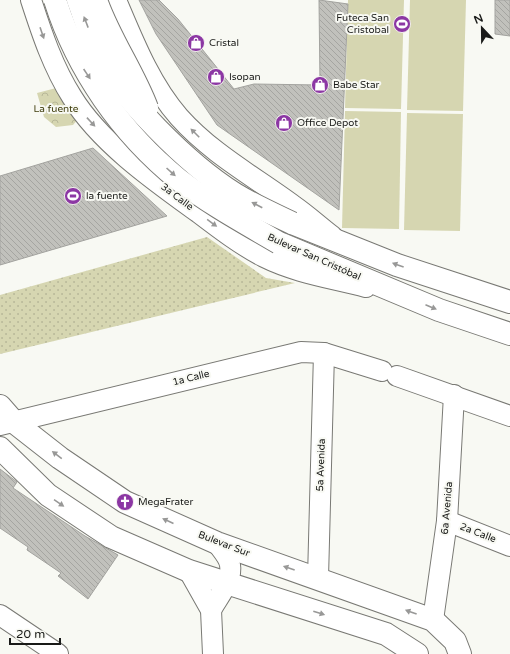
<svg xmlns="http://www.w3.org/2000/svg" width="510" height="654" font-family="'Varela Round',sans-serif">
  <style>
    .grass { fill: url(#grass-dots) }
    .park { fill: url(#park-crowns) }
    .pitch { fill: #d6d6b1 }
    .building { fill: url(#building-back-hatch); stroke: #a3a39f }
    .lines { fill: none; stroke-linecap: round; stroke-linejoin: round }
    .minor-casing { stroke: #797974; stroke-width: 22 }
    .major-casing { stroke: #797974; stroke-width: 24 }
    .minor { stroke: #fff; stroke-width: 20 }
    .major { stroke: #fff; stroke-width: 22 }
    .major-bridge-casing { stroke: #797974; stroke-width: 24; stroke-linecap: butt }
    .major-bridge { stroke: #fff; stroke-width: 22 }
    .oneway { fill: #989897 }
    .labels { text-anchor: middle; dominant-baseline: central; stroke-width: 4; stroke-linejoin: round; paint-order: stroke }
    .poi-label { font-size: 10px; fill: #191a18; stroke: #f8f9f3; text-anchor: start }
    .park-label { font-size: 10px; fill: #403e0e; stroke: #f8f9f3 }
    .street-label { font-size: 10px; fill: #191a18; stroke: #f8f9f3 }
  </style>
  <defs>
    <pattern id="grass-dots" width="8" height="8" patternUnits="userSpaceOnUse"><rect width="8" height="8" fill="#d6d6b1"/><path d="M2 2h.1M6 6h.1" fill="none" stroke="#b7b798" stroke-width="1.8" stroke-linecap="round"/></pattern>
    <pattern id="park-crowns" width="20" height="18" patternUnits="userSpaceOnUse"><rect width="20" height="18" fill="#d6d6b1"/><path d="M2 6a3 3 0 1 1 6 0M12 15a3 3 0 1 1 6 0" fill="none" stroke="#b7b798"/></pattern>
    <pattern id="building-back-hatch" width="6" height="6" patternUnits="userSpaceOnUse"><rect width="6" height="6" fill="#c1c1bc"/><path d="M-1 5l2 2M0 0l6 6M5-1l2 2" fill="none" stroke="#a5a5a1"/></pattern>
  </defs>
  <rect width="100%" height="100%" fill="#f8f9f3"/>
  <!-- grass -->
  <path class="grass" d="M207 237 266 278 295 283 0 354V295Z"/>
  <!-- park -->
  <path class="park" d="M60 87 79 118 73 125 56 127 44 117 37 93Z"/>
  <!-- pitch -->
  <g class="pitch">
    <path d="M348 0H404L401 109 345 108Z"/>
    <path d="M410 0H466L463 111 407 110Z"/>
    <path d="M345 111 401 112 399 229 342 228Z"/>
    <path d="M407 113 463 114 460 231 404 230Z"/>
  </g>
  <!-- building -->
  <g class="building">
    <path d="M139 0H159L178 19 234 89 254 84 320 85 319 0 348 4 339 210 217 125 156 34Z"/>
    <path d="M495 0H510V36L495 34Z"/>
    <path d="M93 148 167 216 0 265V176Z"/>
    <path d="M0 469 17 482 13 488 85 536 118 555 88 599 58 576 61 573 27 550 28 547 0 528Z"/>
  </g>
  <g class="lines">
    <!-- minor casing -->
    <g class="minor-casing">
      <g id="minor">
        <path d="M31 0C42 34 53 67 72 97 100 143 156 182 199 213 220 229 241 245 264 257 296 273 332 278 366 287"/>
        <path d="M116 0C133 40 150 84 179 117 212 154 255 177 294 206 307 215 319 226 332 236"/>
        <path d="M397 376 510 416"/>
        <path d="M0 425 301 352 324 353 382 371"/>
        <path d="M447 521 510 546"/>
        <path d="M189 571 211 610 213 654"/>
        <path d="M318 578 324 353"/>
        <path d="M211 610C218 597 233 580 230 565 229 557 221 549 217 543"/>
        <path d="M0 615 58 654"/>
        <path d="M433 620 447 521 454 395"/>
      </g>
    </g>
    <!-- major casing -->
    <g class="major-casing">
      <g id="major">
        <path d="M292 223 397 265 510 302"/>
        <path d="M279 243 439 310 510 334"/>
        <path d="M0 406 14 422 60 458 125 502 217 543 433 620 455 641 460 654"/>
        <path d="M0 448 48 495 111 537 189 571 386 634 417 654"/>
      </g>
    </g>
    <!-- minor -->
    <use href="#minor" class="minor"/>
    <!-- major -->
    <use href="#major" class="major"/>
    <!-- major-bridge casing -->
    <g class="major-bridge-casing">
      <g id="major-bridge">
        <path d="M55 0C77 70 121 133 179 180 210 204 245 223 279 243"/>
        <path d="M78 0C84 16 89 33 96 48 120 98 189 165 235 194 253 205 273 214 292 223"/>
        <path d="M96 0C109 38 133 71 147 108"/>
      </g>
    </g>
    <!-- major-bridge -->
    <use href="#major-bridge" class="major-bridge"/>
  </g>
  <!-- one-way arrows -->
  <defs><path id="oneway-solid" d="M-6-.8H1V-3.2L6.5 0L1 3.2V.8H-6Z"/></defs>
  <g class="oneway">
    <use href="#oneway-solid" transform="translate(86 22) rotate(-111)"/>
    <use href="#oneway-solid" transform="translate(42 33) rotate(71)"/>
    <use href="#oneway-solid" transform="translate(87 74) rotate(56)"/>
    <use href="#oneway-solid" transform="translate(91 122) rotate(47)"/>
    <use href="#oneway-solid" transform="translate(195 133) rotate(-135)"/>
    <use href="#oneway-solid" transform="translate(171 172) rotate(42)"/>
    <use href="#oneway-solid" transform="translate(257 205) rotate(-152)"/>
    <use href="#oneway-solid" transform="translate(212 223) rotate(36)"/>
    <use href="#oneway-solid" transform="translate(398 265) rotate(-160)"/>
    <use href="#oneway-solid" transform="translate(431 307) rotate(23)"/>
    <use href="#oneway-solid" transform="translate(57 455) rotate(-143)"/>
    <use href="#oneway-solid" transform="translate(59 503) rotate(34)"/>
    <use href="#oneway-solid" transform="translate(168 521) rotate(-156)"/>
    <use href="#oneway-solid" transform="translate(289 568) rotate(-161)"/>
    <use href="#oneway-solid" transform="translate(411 612) rotate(-160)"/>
    <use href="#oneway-solid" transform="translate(319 613) rotate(18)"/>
  </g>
  <!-- icons -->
  <defs>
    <g id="stadium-disc" transform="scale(0.9)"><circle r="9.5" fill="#8c37a4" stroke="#f8f9f3"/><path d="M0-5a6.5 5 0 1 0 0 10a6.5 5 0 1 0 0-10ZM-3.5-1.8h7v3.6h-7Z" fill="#fff"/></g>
    <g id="shop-disc" transform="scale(0.9)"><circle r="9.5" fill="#8c37a4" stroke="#f8f9f3"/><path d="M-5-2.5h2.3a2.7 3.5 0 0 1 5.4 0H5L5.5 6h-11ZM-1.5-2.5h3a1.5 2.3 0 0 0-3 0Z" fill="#fff"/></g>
    <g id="church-disc" transform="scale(0.9)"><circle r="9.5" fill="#8c37a4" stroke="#f8f9f3"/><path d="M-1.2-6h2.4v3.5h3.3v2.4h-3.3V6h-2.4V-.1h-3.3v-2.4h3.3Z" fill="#fff"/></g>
  </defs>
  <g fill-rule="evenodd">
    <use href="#stadium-disc" x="402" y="24"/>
    <use href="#shop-disc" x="196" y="43"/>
    <use href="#shop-disc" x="216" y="77"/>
    <use href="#shop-disc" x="320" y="85"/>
    <use href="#shop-disc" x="284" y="123"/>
    <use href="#stadium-disc" x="73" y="196"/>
    <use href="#church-disc" x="125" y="502"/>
  </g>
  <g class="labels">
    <!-- poi labels -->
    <g class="poi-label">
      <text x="389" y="18" text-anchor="end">Futeca San<tspan x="389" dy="12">Cristobal</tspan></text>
      <text x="209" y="43">Cristal</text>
      <text x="229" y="77">Isopan</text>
      <text x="333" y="85">Babe Star</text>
      <text x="297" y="123">Office Depot</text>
      <text x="86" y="196">la fuente</text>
      <text x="138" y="502">MegaFrater</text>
    </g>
    <!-- park labels -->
    <g class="park-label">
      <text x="56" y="109">La fuente</text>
    </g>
    <!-- street labels -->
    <g class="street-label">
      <text transform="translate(177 197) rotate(37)">3a Calle</text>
      <text transform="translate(314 257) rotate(24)">Bulevar San Cristóbal</text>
      <text transform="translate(191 378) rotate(-14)">1a Calle</text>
      <text transform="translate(321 465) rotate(-88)">5a Avenida</text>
      <text transform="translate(447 508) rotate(-85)">6a Avenida</text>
      <text transform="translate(478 533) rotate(21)">2a Calle</text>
      <text transform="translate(224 544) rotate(21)">Bulevar Sur</text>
    </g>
  </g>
  <!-- north arrow -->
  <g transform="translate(482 28) rotate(338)" stroke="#f8f9f3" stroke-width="3" paint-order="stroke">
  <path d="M0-3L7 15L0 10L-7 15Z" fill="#191a18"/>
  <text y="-6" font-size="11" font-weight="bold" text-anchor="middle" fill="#191a18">N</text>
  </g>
  <!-- scale -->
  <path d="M10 638v6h50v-6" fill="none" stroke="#191a18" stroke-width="2"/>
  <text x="16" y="638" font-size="12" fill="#191a18" stroke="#f8f9f3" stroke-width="3" paint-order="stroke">20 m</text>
</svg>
